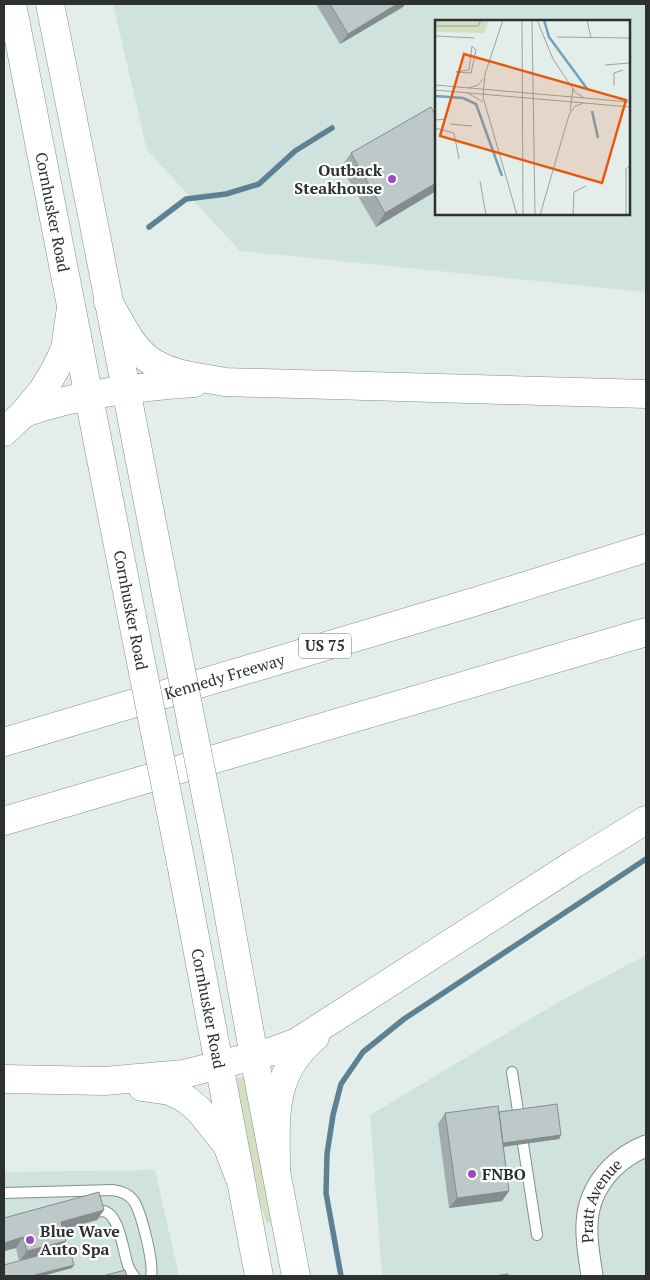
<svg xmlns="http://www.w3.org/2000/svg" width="650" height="1280" font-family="'PT Serif',serif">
	<rect width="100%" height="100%" fill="#e3eeeb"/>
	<path fill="#cfe2dd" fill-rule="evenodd" d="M113,4H646V292L240,251L147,150ZM436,21H629V214H436Z
		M646,955V1276H382L370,1115L562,1000Z
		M155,1170L179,1276H4V1172Z"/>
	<path fill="#d4dec1" d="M249,1077L276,1220L267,1223L254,1188L239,1107L237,1078Z"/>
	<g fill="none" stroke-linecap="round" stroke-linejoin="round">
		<path stroke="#5d8093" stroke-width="5.5" d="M149,227L186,199L226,194L259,184L295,151L332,128
			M341,1276L326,1193L327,1154L333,1115L341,1084L363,1052L404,1019L646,859"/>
		<g stroke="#848e8b" stroke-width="12">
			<path id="lane" d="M512,1072L537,1235
				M4,1193L112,1190C122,1191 130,1194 135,1203C142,1216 154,1263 151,1276
				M91,1213C95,1212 100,1211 103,1211C119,1213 123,1250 127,1262C128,1267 131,1272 134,1276"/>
		</g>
		<g stroke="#848e8b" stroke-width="23">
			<g id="street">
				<path id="s1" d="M592,1276C586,1235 579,1203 611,1169C621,1159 633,1151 646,1146"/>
			</g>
		</g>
		<g stroke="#848e8b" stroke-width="29">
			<g id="primary">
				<path id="s2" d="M12,4L132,617"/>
				<path d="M50,4C90,206 131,407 169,610"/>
				<path d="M218,856L254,1056L296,1276"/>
				<path id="s3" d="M181,863L259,1276"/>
			</g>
		</g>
		<g stroke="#848e8b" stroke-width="29">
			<g id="highway">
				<path d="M108,302C120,321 130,345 148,359C169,375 199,377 225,382L646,394"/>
				<path d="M24,413C78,394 137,387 194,383"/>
				<path d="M4,432L24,413L43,390L55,370L65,349L71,308"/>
				<path id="s4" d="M4,742L474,602L646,548"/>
				<path d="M4,821L646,632"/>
				<path d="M4,1079L104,1081L184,1074L273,1051L297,1042L574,864L646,820"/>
				<path d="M142,1087L170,1091L186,1099L199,1110L227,1145L240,1179"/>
				<path d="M276,1171C276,1117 270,1075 315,1037"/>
			</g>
		</g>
		<use href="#lane" stroke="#fff" stroke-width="10"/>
		<use href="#street" stroke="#fff" stroke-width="21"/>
		<use href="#primary" stroke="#fff" stroke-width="28"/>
		<use href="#highway" stroke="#fff" stroke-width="28"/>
		<g stroke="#848e8b" stroke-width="29" stroke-linecap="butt">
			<path id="primary-bridge" d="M169,610L218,856
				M132,617L181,863"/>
		</g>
		<use href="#primary-bridge" stroke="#fff" stroke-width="28"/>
	</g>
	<path fill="#a3acad" d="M316,4H405L403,7L340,44Z
		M351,153L436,191L376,227L341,167Z
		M499,1112L561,1135L559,1139L503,1146L509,1191L502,1201L449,1208L438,1124L445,1113Z
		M4,1218L97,1220L63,1230L66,1241L59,1250L72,1268L42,1276H4L19,1261L16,1248L4,1251Z"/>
	<path fill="#848c8d" d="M397,4H405L403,7L340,44L348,34Z
		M436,183V191L376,227L385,213Z
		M561,1135L559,1139L495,1148L497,1144Z
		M509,1191L502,1201L449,1208L457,1198Z
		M104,1210L97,1220L53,1232L61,1222Z
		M23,1237L16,1248L4,1251V1243Z
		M66,1241L58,1251L19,1262L27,1251Z
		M74,1265L72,1268L42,1276H31Z"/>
	<path fill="#bdc8c9" stroke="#848c8d" d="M330,4H397L348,34Z
		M431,107L436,116V183L385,213L351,153Z
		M557,1104L561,1135L503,1143L499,1112Z
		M498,1106L509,1191L457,1198L445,1113Z
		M99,1192L104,1210L61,1222L66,1241L27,1251L23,1237L4,1243V1218Z
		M69,1247L74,1265L31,1276H4V1265Z
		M125,1270L127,1276H103Z
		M508,1274V1276H494Z"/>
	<g fill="#9c4cbd" stroke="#fff" stroke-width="2">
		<circle cx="392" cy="179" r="5"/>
		<circle cx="472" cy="1174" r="5"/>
		<circle cx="30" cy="1240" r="5"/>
	</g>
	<g text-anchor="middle" stroke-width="4.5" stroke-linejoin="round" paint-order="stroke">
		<rect fill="#fff" stroke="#6b6e6d" stroke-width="1" x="299" y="633.5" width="52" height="25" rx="4"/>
		<g font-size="15" font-weight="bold" fill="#2c302f">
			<text x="325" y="651">US 75</text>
		</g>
		<g font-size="16" font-weight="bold" fill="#2c302f" stroke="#fff" text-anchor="start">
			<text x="382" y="176" text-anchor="end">Outback<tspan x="382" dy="18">Steakhouse</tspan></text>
			<text x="482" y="1180">FNBO</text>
			<text x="40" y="1237">Blue Wave<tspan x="40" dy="18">Auto Spa</tspan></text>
		</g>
		<g font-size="16" fill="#2c302f" stroke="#fff">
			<text dy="6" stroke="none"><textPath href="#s2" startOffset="212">Cornhusker Road</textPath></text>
			<text transform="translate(131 610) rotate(79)" y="6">Cornhusker Road</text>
			<text dy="6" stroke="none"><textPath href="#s4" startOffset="230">Kennedy Freeway</textPath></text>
			<text dy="6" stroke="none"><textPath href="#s3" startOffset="148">Cornhusker Road</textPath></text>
			<text dy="6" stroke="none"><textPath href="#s1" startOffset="79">Pratt Avenue</textPath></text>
		</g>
	</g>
	<g transform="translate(435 20)">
		<rect width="195" height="195" fill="#e3eeeb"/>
		<path d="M0,0H54L49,13L0,12Z" fill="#d4dec1"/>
		<path fill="none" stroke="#72a3be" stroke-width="2.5" d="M109,0L114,17L153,70M0,76L28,78L41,84L67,156M157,91L163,118"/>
		<path fill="none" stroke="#9aa2a0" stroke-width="1" d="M68,0L50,54L48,77L82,195M87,0L88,195M97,0L100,195M102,0L118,39L140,72L149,78M152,0L156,18M0,6H43L46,0M0,16L39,18M122,17L195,18M37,26L41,30L36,53L21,52L34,50ZM170,45L195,43M0,65L195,82M179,66V53L188,50M33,68L43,65L48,59M0,70L195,87M33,73L48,82M135,91L138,68M1,100L10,99L13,90M15,104L37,106M0,108L19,113L24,139M45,161L51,195M105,195L134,95L140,86L149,83M138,195L139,172L151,166M191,195V149L195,145"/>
		<path fill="#e8590c" fill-opacity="0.15" stroke="#e8590c" stroke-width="2.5" d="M29,34L191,80L167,163L5,116Z"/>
		<rect width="195" height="195" fill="none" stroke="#2c302f" stroke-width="2.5"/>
	</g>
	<rect width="650" height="1280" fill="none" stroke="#2c302f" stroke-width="10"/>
</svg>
